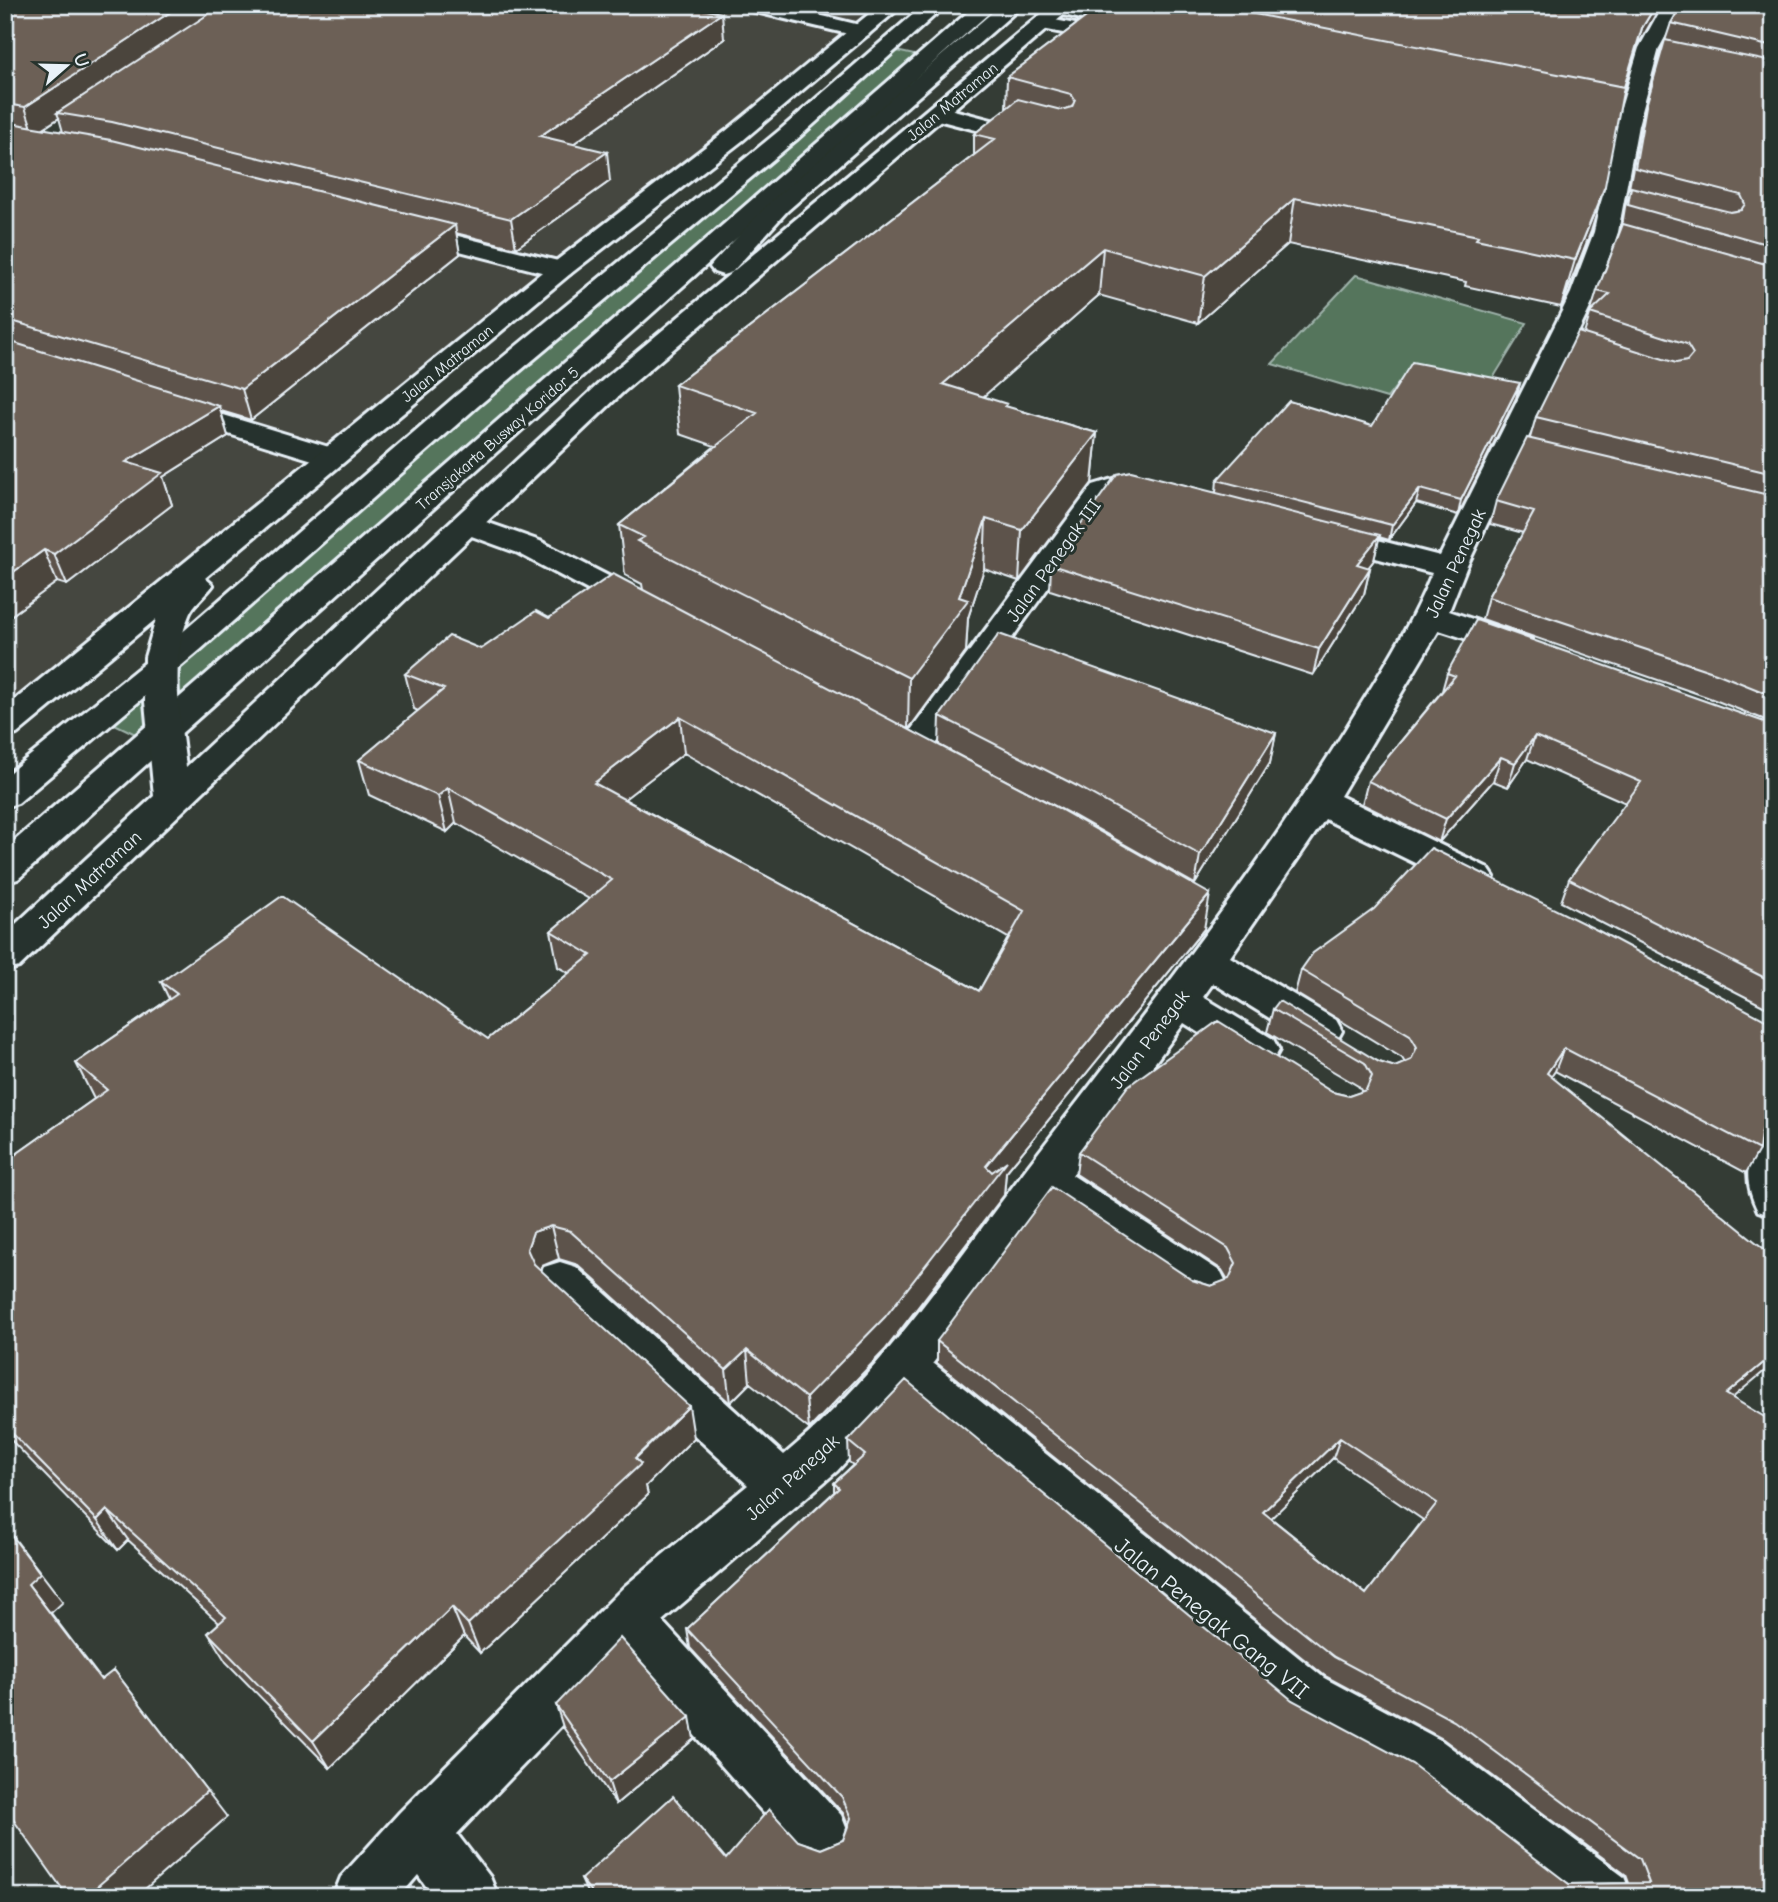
<svg xmlns="http://www.w3.org/2000/svg" width="1778" height="1902" font-family="'Comic Neue',sans-serif">
	<rect width="100%" height="100%" fill="#343c35"/>
	<filter id="ink" filterUnits="userSpaceOnUse"><feTurbulence type="fractalNoise" baseFrequency=".0143" numOctaves="2"/><feDisplacementMap in="SourceGraphic" scale="14" xChannelSelector="R" yChannelSelector="G"/><feConvolveMatrix kernelMatrix="1 2 1 2 8 2 1 2 1" color-interpolation-filters="sRGB"/></filter>
	<g filter="url(#ink)">
		<path fill="#45473f" d="M420,5H888L5,726V314Z"/>
		<path fill="#55745c" stroke="#9eb2aa" stroke-width="2" d="M887,49L928,58L152,742L100,717Z
			M1356,275L1527,323L1487,388L1407,372L1387,398L1272,364Z"/>
		<g fill="none" stroke-linecap="round" stroke-linejoin="round">
			<g stroke="#e8f1f8" stroke-width="6">
				<path id="lane" d="M676,5H711C704,14 683,14 676,5Z
					M740,5H777L868,27L871,31L868,35L861,37L743,9Z
					M924,5H946L796,140L478,406L200,650L18,803L5,807V776L178,636L458,394L780,130Z
					M976,5H998L18,879L5,883V849Z
					M1044,18L1096,28L1099,32L1096,36L1089,38L1037,28L1034,24L1037,20Z
					M938,106L1045,134L1048,139L1045,144L1037,146L930,118L927,113L930,108Z"/>
			</g>
			<g stroke="#e8f1f8" stroke-width="6">
				<path id="street" d="M1054,5H1072L1141,20L1148,22L1151,26L1148,30L1141,32L1054,13L1051,9Z
					M1663,5H1683L1659,48L1638,125L1618,232L1597,293L1466,568L1449,611L1531,639L1535,646L1531,653L1519,656L1439,630L1340,796L1488,868L1494,877L1488,886L1475,890L1462,886L1325,819L1230,957L1336,1020L1342,1031L1336,1042L1322,1046L1308,1042L1213,983L1203,997L1273,1039L1279,1050L1273,1061L1259,1066L1245,1061L1184,1023L1072,1175L1221,1272L1228,1286L1221,1300L1205,1305L1189,1300L1049,1206L933,1363L1324,1678L1442,1741L1624,1877L1632,1897H1557L1404,1779L1286,1716L905,1397L837,1471L662,1621L841,1815L849,1835L841,1855L821,1863L801,1855L626,1658L457,1834L490,1877L498,1897H434L418,1875L399,1897H333L341,1877L400,1812L625,1586L748,1485L544,1295L538,1281L544,1267L560,1262L576,1267L784,1455C880,1376 951,1268 1026,1169C1136,1025 1251,882 1347,727C1378,676 1410,628 1432,573L1316,542L1312,536L1316,530L1327,527L1440,556L1571,293L1594,232L1616,125L1639,48Z
					M406,223L570,264L574,269L570,274L561,277L397,235L394,230L397,225Z
					M174,400L342,451L346,457L342,463L332,466L164,414L160,408L164,402Z
					M1123,476L1167,485L1172,491L1167,497C1149,502 1132,489 1113,497L926,758L914,761L902,758L897,750L902,742L1093,485Z
					M466,515L540,541L655,600L660,607L655,614L644,617L633,614L518,553L455,530L451,524L455,518Z
					M1773,1133V1216L1758,1211C1745,1185 1745,1164 1758,1138Z"/>
			</g>
			<g stroke="#e8f1f8" stroke-width="6">
				<path id="primary" d="M880,5H903L742,141L570,274L205,578L213,585C206,595 193,604 189,615C169,663 180,717 186,767L603,380L1052,5H1075L623,392L19,967L5,971V934L154,796L145,702V657L156,619L17,734L5,737V708L552,264L726,131Z
					M1001,5H1023L787,211L732,272L723,275L714,272L710,267L714,262L771,201Z"/>
			</g>
			<use href="#lane" fill="#26332d" fill-rule="evenodd"/>
			<use href="#street" fill="#26332d" fill-rule="evenodd"/>
			<use href="#primary" fill="#26332d" fill-rule="evenodd"/>
		</g>
		<path fill="#5d534b" stroke="#e8f1f8" stroke-width="2" fill-rule="evenodd" d="M5,5L724,39L573,144L610,181L516,248L456,233L460,254L251,420L221,411L228,436L163,477L172,505L67,585L57,582L5,620ZM59,118L63,132L43,129Z
			M1102,5H1661L1637,47L1624,87L1591,231L1561,307L1465,286L1466,282L1288,244L1198,323L1099,295L983,396L1007,407L1097,433L1092,483L1019,581L984,569L968,618L966,651L909,729L1204,929L1006,1172L1004,1195L885,1350L809,1429L750,1383L730,1403L578,1265L559,1259L542,1266L540,1270L694,1438L646,1486L648,1495L480,1653L464,1636L330,1768L226,1662L208,1633L219,1623L128,1540L118,1550L10,1439L5,1443V1162L94,1099L76,1063L169,999L161,982L488,1039L569,973L558,967L551,931L589,899L456,823L447,832L369,795L359,760L418,711L414,709L405,674L481,649L549,618L643,590L642,584L625,575L619,525L715,446L680,434L675,385L974,155V134L1006,109L1007,77ZM684,753L1008,938L979,991L624,799Z
			M1773,5V723L1707,697L1482,619L1488,597L1523,533L1490,524L1496,501L1530,438L1536,417L1584,334L1597,291L1622,226L1625,207L1631,189L1629,188L1641,126L1659,59L1671,23Z
			M1520,383L1516,398L1458,515L1416,503L1389,540L1379,537L1374,560L1368,568H1370L1364,594L1313,675L1050,590L1051,565L1216,492L1217,480L1372,426Z
			M1447,673L1773,725V1011L1561,902L1569,879L1626,803L1527,759L1508,787L1493,781L1439,842L1362,804L1368,781L1442,691Z
			M940,716L1276,733L1270,763L1195,884L1074,816L939,745Z
			M1301,970L1773,1024V1131L1761,1135L1759,1150L1746,1173L1555,1071L1551,1076L1733,1398L1773,1897H589L581,1879L726,1859L798,1841L821,1849L843,1840L848,1825L843,1813L690,1648L687,1629L834,1492V1483L853,1465L849,1462L848,1441L1292,1700L1569,1884L1629,1883L1626,1875L1443,1739L1325,1676L937,1363V1341L1192,1280L1211,1286L1228,1280L1222,1270L1076,1174L1079,1152L1332,1092L1349,1096L1362,1092L1358,1086L1267,1032L1273,1009L1379,1062L1395,1067L1405,1063L1402,1058L1295,993ZM1333,1458L1423,1520L1366,1594L1271,1518Z
			M556,1705L694,1739L616,1804L563,1727Z"/>
		<path fill="#4c443d" stroke="#e8f1f8" stroke-width="2" d="M181,5H227L57,113L59,118L34,134L25,107Z
			M1656,5H1661L1637,47L1642,28Z
			M722,13L724,39L544,164L540,136Z
			M607,152L610,181L516,248L511,219Z
			M1605,186L1591,231L1561,307L1575,260Z
			M1295,198L1288,244L1198,323L1205,276Z
			M455,225L460,254L251,420L242,389Z
			M1103,248L1099,295L942,433L943,384Z
			M1520,383L1516,398L1458,515L1461,500Z
			M219,406L228,436L163,477L172,505L67,585L54,554L126,462Z
			M1097,433L1092,483L1019,581L1022,530Z
			M1420,489L1416,503L1389,540L1392,525Z
			M986,519L984,569L968,618L966,651L908,730L909,678L959,597Z
			M1380,535L1374,560L1351,590L1357,564Z
			M44,550L57,582L5,620V578Z
			M1370,568L1364,594L1313,675L1319,649Z
			M680,717L684,753L600,818L594,783Z
			M1276,733L1270,763L1195,884L1200,855Z
			M1535,736L1527,759L1508,787L1515,763Z
			M1501,757L1493,781L1439,842L1446,819Z
			M448,788L456,823L447,832L438,796Z
			M1210,894L1204,929L1006,1172L1004,1195L885,1350L809,1429L806,1398L986,1166Z
			M1564,1048L1555,1071L1538,1096L1547,1073Z
			M1773,1113V1131L1756,1137L1768,1114Z
			M551,1226L559,1259L542,1266L536,1282L527,1249L533,1232Z
			M747,1350L750,1383L730,1403L726,1370Z
			M1773,1355V1364L1712,1415L1726,1394Z
			M689,1406L694,1438L646,1486L648,1495L480,1653L468,1624Z
			M5,1433L10,1439L5,1443Z
			M1340,1438L1333,1458L1257,1532L1263,1512Z
			M107,1510L128,1540L118,1550L97,1520Z
			M5,1526L63,1602L51,1613L123,1708L28,1584Z
			M452,1607L464,1636L330,1768L313,1741Z
			M114,1670L227,1817L136,1897H85Z
			M690,1717L694,1739L616,1804L609,1782Z"/>
		<path fill="#6c6157" stroke="#e8f1f8" stroke-width="2" fill-rule="evenodd" d="M5,5H181L25,107L5,104Z
			M219,5H680L722,13L540,136L607,152L511,219L112,122L57,113L204,17Z
			M1102,5H1209L1624,87L1605,186L1575,260L1476,239L1478,236L1295,198L1205,276L1103,248L943,384L1007,404L1005,406L1097,433L1022,530L986,519L959,597L968,600L909,678L637,541L644,537L619,525L757,413L675,385L995,139L974,134L1018,99L1061,110L1072,107L1075,100L1071,94L1007,77Z
			M1209,5H1656L1642,28L1624,87Z
			M1681,5H1773V47L1671,23Z
			M1665,40L1773,62V246L1628,205L1631,187L1730,212L1741,210L1745,204L1741,195L1635,168L1646,106Z
			M5,122L111,140L455,225L242,389L5,319V284L13,279L5,277Z
			M1623,224L1773,266V474L1536,417L1578,332L1676,363L1687,361L1693,354L1687,344L1590,313L1610,294L1597,291Z
			M5,340L219,406L126,462L162,473L54,554L44,550L5,578Z
			M1412,362L1520,383L1461,500L1420,489L1392,525L1217,480L1289,401L1372,426Z
			M1527,438L1773,496V696L1716,673L1488,597L1534,512L1496,501Z
			M1131,471L1380,535L1357,564L1370,568L1319,649L1051,565L1117,474Z
			M613,574L1049,803L1210,894L986,1166L992,1172L1007,1161L885,1317L806,1398L747,1350L726,1370L570,1231L551,1226L533,1232L527,1249L534,1264L689,1406L635,1458L641,1464L468,1624L452,1607L313,1741L208,1633L226,1617L107,1510L97,1520L5,1426V1162L107,1090L76,1063L177,994L161,982L282,896L488,1039L591,955L551,931L612,880L448,788L438,796L359,760L444,689L405,674L449,636L481,649L536,611L549,618ZM680,717L1024,911L979,991L594,783Z
			M1476,620L1773,725V982L1569,879L1641,782L1535,736L1515,763L1501,757L1446,819L1368,781L1455,676L1447,673Z
			M999,634L1276,733L1200,855L1077,786L940,716Z
			M1431,848L1599,931L1773,1024V1113L1768,1114L1761,1134L1759,1150L1564,1048L1547,1073L1773,1256V1355L1726,1394L1773,1422V1897H595L581,1879L673,1796L726,1859L769,1809L798,1841L821,1849L843,1840L851,1818L842,1797L687,1629L839,1488L834,1483L865,1455L848,1441L906,1380L1292,1700L1412,1764L1569,1884L1649,1883L1640,1859L1454,1721L1334,1657L937,1341L1052,1187L1192,1280L1211,1286L1229,1279L1236,1263L1228,1248L1079,1152L1128,1086L1218,1021L1332,1092L1349,1096L1366,1090L1372,1076L1365,1063L1273,1009L1279,1001L1379,1062L1395,1067L1411,1060L1417,1047L1410,1035L1301,970L1313,953L1374,909ZM1340,1438L1437,1503L1366,1594L1263,1512Z
			M5,1527L40,1573L28,1584L101,1680L114,1670L207,1791L85,1897H68L5,1808Z
			M620,1638L690,1717L609,1782L556,1705Z"/>
	</g>
	<g text-anchor="middle" stroke-width="6" stroke-linejoin="round" paint-order="stroke">
		<g font-size="16" fill="#e8f1f8" stroke="#26332d">
			<text transform="translate(952 101) rotate(-40)" y="6">Jalan Matraman</text>
			<text transform="translate(447 363) rotate(-39)" y="6">Jalan Matraman</text>
			<text transform="translate(497 438) rotate(-41)" y="6">Transjakarta Busway Koridor 5</text>
		</g>
		<g font-size="19" fill="#e8f1f8" stroke="#26332d">
			<text transform="translate(1053 560) rotate(-54)" y="7">Jalan Penegak III</text>
			<text transform="translate(1455 563) rotate(-65)" y="7">Jalan Penegak</text>
			<text transform="translate(89 879) rotate(-43)" y="7">Jalan Matraman</text>
			<text transform="translate(1149 1039) rotate(-53)" y="7">Jalan Penegak</text>
			<text transform="translate(792 1477) rotate(-42)" y="7">Jalan Penegak</text>
		</g>
		<g font-size="23" fill="#e8f1f8" stroke="#26332d">
			<text transform="translate(1212 1618) rotate(39)" y="8">Jalan Penegak Gang VII</text>
		</g>
	</g>
	<rect width="1778" height="1902" fill="none" stroke="#26332d" stroke-width="28"/>
	<rect x="14" y="14" width="1750" height="1874" fill="none" stroke="#e8f1f8" stroke-width="2.5" filter="url(#ink)"/>
	<g transform="translate(66 66) rotate(70)" stroke="#26332d" stroke-width="5" paint-order="stroke">
	<path d="M0-5L12 26L0 18L-12 26Z" fill="#e8f1f8"/>
	<text y="-10" font-size="19" font-weight="bold" text-anchor="middle" fill="#e8f1f8">U</text>
	</g>
</svg>
